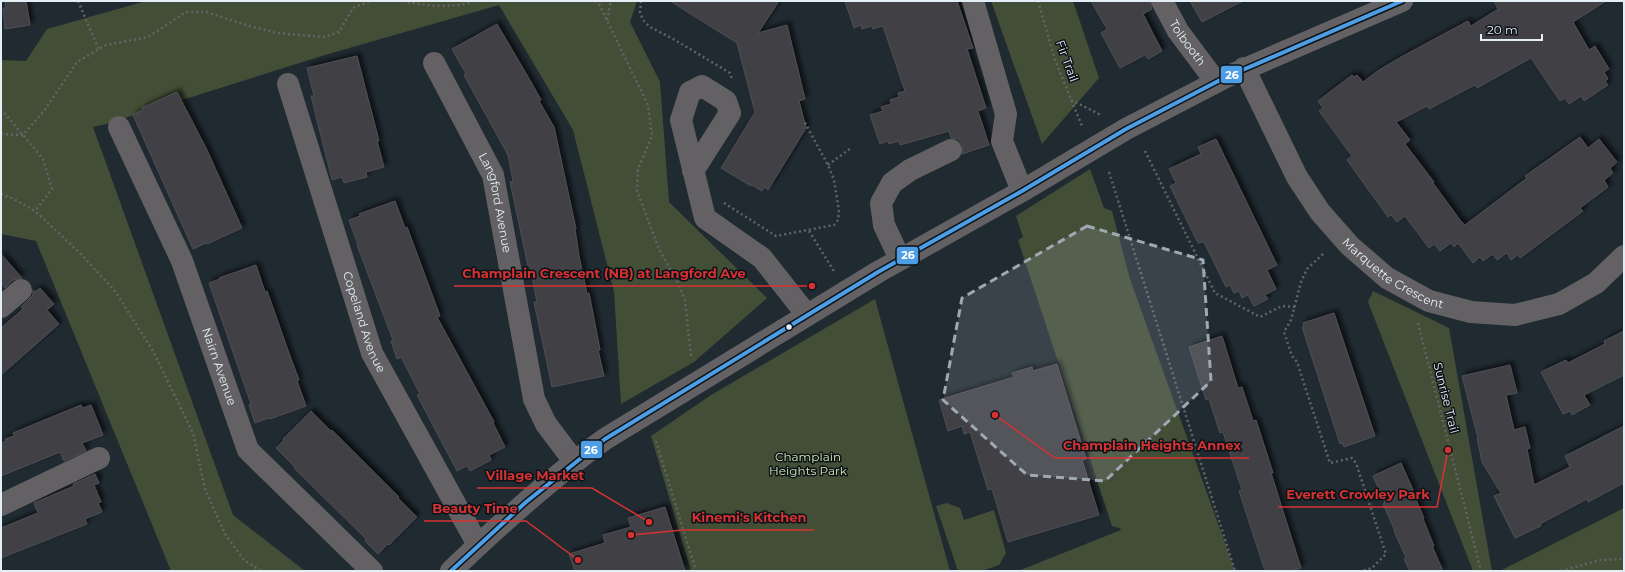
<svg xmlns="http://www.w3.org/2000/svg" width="1625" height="572" font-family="Montserrat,sans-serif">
	<defs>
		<filter id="shadow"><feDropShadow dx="3.5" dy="-3.5" stdDeviation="2" flood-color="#0009"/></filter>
	</defs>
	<rect width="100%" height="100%" fill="#202a31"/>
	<path fill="#434e36" d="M146,1H637L630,22L660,82L669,202L767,298L694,362L621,404L614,292L573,130L499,5L325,55L106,124L93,127L233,515L305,571H171L36,241L1,234V60L26,61L47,29Z
		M991,1H1073L1099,78L1042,144Z
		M1090,169L1104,208L1112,211L1130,279L1235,571H1018L1121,530L1120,528L1112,526L1018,240L1023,237L1016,216Z
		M1373,291L1449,328L1492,571H1473L1368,302Z
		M875,299L950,571H691L651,436L711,395Z
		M947,503L960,508L964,520L994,510L1006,553L999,565L982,571H958L936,506Z
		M1624,508V571H1500Z"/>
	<path fill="#404045" stroke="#4e4f55" filter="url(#shadow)" d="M5,1H26L30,25L5,29L3,8H6Z
		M670,1H779L758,33L787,25L805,99L799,101L806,128L768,190L764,187L762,191L752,185L751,186L721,168L755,112L737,43Z
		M845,1H957L973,48L967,49L986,108L978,111L989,145L962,154L963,150L962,144L958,139L951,138L949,131L900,145L899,141L889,144L888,141L880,144L870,115L883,111L881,107L891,104L890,100L899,97L898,93L905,91L884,29L882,26L873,29L872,26L862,29L861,25L854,28Z
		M1091,1H1150L1152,9L1143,14L1162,51L1148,59L1145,55L1120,68L1101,33L1107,29Z
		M1190,1H1243L1202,22Z
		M1494,1H1606L1573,22L1589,50L1595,46L1609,69L1604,72L1608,79L1605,81L1608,85L1584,101L1581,96L1569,104L1565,98L1560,101L1531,58L1477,88L1475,85L1429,109L1427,106L1396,122L1410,140L1405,144L1434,182L1433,183L1460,220L1465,225L1527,178L1525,176L1580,137L1588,148L1599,139L1617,162L1610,168L1613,173L1604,180L1608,187L1580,208L1583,211L1520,258L1518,255L1511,260L1507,253L1497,260L1493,254L1483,261L1480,257L1473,263L1458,243L1454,247L1451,243L1440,251L1434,244L1429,248L1405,216L1397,222L1391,215L1388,217L1347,160L1352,156L1319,111L1323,108L1318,101L1352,75L1354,77L1357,75L1363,82L1379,70L1401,57L1468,21L1471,26L1498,9Z
		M497,24L531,82L541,100L539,101L554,127L576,229H575L579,256L587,294L589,293L600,350H598L604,376L552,387L534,302H537L530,266H528L510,182L513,181L508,155L464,75L466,74L452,49Z
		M357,56L379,141H377L384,167L366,172L367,177L344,183L342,177L332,180L311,96H314L307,68Z
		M177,92L207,150L242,228L207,244L206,243L193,249L133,115L143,110L142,108Z
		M1216,139L1277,265L1267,270L1276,289L1265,295L1268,299L1254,306L1248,295L1242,298L1239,291L1234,293L1230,285L1226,287L1204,242L1198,243L1170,186L1176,183L1169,169L1201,154L1198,147Z
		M395,201L405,228L407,227L440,316L437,317L494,422L493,423L505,447L489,455L491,460L470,471L467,466L457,471L417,395L420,394L401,357L397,359L391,341L393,340L357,245H358L349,220L360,216L359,214Z
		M1,254L22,278L13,280L5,288L1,283Z
		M256,265L265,292L267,291L290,356L299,380L297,381L306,406L270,419L269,418L255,423L249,405L251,404L209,283L220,279L219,278Z
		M40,288L54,304L47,310L59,324L1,375V328L23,309L21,307L33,295V290L35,292Z
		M1334,313L1375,436L1344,447L1342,443L1340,444L1302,327H1304L1303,323Z
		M1624,331V375L1584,395L1590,405L1572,415L1570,411L1563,414L1541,372L1566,360L1568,363L1605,344L1604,341Z
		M1222,336L1238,388L1242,387L1253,421L1256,420L1273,473H1271L1301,568L1290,571H1265L1239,491L1242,490L1223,432L1220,433L1209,399L1206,400L1189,347Z
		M1057,364L1086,459L1082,460L1099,515L1008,542L992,489L988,490L970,432L964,434L962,426L948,431L939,400L1014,377L1012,373L1032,367L1033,371Z
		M1510,365L1517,393L1506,395L1514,430L1525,427L1530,448L1527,449L1534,485L1570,467L1565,456L1624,426V483L1588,502L1587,499L1540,524L1541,526L1515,538L1494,496L1501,493L1482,462L1477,438H1478L1462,376Z
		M81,405L83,408L91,405L103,435L82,443L86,451L64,461L60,452L1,476V443L6,441L5,439L14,436L13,433Z
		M311,411L331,431L332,430L399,497L398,498L417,517L389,545L388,544L378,554L365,541L366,539L294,468L295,467L276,448L284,440L283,439Z
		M1401,463L1413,490L1412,491L1424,518L1423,519L1434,546H1432L1443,571H1410L1404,559L1406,558L1394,531H1395L1383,504L1385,503L1373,476Z
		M95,474L99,483L94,485L101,502L98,503L102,512L85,519L87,524L1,558V528L38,513L34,503L74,486L73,484Z
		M665,507L685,571H575L569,554L605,543L603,535L631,527L628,518Z"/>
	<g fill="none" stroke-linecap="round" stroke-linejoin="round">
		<path stroke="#626567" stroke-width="2.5" stroke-dasharray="2 3" stroke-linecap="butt" d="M78,1L99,50
			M403,1C423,6 454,9 474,1
			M595,1L599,4L648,105L652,136L638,169L637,191L659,249L679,285L685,300L691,356
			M641,1L640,12L643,20L650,27L675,40L730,73L732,80
			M1038,1L1055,60L1082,126
			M607,20L611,1
			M1071,100L1101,115
			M1,109L43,159L52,189L35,211
			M1,134L23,135L44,111L77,62L106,45L148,37L186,12H206L246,25L277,33L323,37L339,32L353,8L370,1
			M1145,151L1215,293L1260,317L1282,306L1295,307
			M828,165L851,148
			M1109,172L1235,571
			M1,194L14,199L35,211L79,252L115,291L153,351L193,433L205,489L225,534L244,560L261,571
			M724,203L776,236L834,225L838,220L839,211L834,180L828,165L804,121
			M809,231L835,273
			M1323,254L1307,269L1301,282L1291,320L1284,332L1292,356L1297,362L1330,463L1352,458L1356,463L1386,554L1372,568L1362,571
			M1418,323L1481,571
			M656,441L696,571
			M1561,571L1600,560L1624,559"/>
		<g stroke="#636163" stroke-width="22">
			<path d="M973,1L1006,114L1002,141L1022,191"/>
			<path id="s1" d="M1162,1L1178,31L1216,82"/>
			<path id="s2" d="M434,63L493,175L534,399L546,424L574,461"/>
			<path id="s3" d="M1244,68L1297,177L1320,212L1350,246L1387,278L1429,301L1471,312L1515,315L1559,304L1596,283L1624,256"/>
			<path id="s4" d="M288,84L372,353L478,545"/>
			<path id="s5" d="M119,127L182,261L248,450L372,571"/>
			<path d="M693,171L730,113L726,101L702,86L690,92L681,120L705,218L762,258L807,315"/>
			<path d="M900,259L884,225L881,203L892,183L910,170L951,150"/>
			<path d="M1,307L21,290"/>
			<path d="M1,505L99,458"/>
			<path d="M451,571C500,524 551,478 605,439L878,272L1022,191L1126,129L1224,78L1402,1"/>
		</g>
		<g stroke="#0b1218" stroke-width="7">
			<path id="bus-1" d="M451,571L526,502L605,439L878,272L1022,191L1126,129L1224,78L1402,1"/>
		</g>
		<use href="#bus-1" stroke="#4d9ee5" stroke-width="4"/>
	</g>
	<path fill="#9fa9b2" fill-opacity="0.2" stroke="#9fa9b2" stroke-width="3" stroke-dasharray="8 5" stroke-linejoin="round" d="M1087,226L1203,260L1211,381L1105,481L1027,475L943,400L962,298Z"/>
	<circle fill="#e3eef7" stroke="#0b1218" stroke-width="1.5" cx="789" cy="327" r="3.5"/>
	<g text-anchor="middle" stroke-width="3" stroke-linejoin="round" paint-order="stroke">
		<g font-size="12" fill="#e3eef7" stroke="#0b1218">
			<text dy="4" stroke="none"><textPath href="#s1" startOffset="49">Tolbooth</textPath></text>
			<text transform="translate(1067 61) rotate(70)" y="4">Fir Trail</text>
			<text dy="4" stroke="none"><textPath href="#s2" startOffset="154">Langford Avenue</textPath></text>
			<text dy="4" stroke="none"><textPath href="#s3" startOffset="260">Marquette Crescent</textPath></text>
			<text dy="4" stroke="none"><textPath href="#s4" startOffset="250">Copeland Avenue</textPath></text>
			<text dy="4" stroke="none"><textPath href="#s5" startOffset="260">Nairn Avenue</textPath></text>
			<text transform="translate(1446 398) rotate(76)" y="4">Sunrise Trail</text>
		</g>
		<g font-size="12" fill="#d3eab2" stroke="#0b1218">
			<text x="808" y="461">Champlain<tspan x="808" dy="14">Heights Park</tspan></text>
		</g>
	</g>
	<path fill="none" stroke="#d73232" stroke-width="1.5" d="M812 286L754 286H454M995 415L1055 458H1249M649 522L592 488H477M1448 450L1437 507H1278M578 560L526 521H424M631 535L683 530H814"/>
	<g fill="#d73232" stroke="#0b1218" stroke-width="1.5">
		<circle cx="812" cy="286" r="4"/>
		<circle cx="995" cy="415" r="4"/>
		<circle cx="649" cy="522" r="4"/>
		<circle cx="1448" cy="450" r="4"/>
		<circle cx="578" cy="560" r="4"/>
		<circle cx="631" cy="535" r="4"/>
	</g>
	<g font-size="13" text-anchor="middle" font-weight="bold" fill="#d73232" stroke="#0b1218" stroke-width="3" stroke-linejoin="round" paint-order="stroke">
		<text x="604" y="278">Champlain Crescent (NB) at Langford Ave</text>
		<text x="1152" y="450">Champlain Heights Annex</text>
		<text x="535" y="480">Village Market</text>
		<text x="1358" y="499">Everett Crowley Park</text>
		<text x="475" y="513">Beauty Time</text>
		<text x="749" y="522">Kinemi's Kitchen</text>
	</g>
	<g stroke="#0b1218" stroke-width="1.5">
		<rect x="1220" y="65" width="23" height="19" rx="4" fill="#4d9ee5"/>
		<rect x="896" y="246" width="23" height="19" rx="4" fill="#4d9ee5"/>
		<rect x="580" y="440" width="23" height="19" rx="4" fill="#4d9ee5"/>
	</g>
	<g font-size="11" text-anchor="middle" font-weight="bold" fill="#fff">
		<text x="1232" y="79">26</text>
		<text x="908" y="259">26</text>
		<text x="591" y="454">26</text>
	</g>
	<rect width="1625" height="572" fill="none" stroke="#e3eef7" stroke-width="4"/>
	<path d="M1481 34v6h61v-6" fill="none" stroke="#e3eef7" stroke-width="2"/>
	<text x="1487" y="34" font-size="12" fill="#e3eef7" stroke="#0b1218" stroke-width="3" paint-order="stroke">20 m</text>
</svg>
